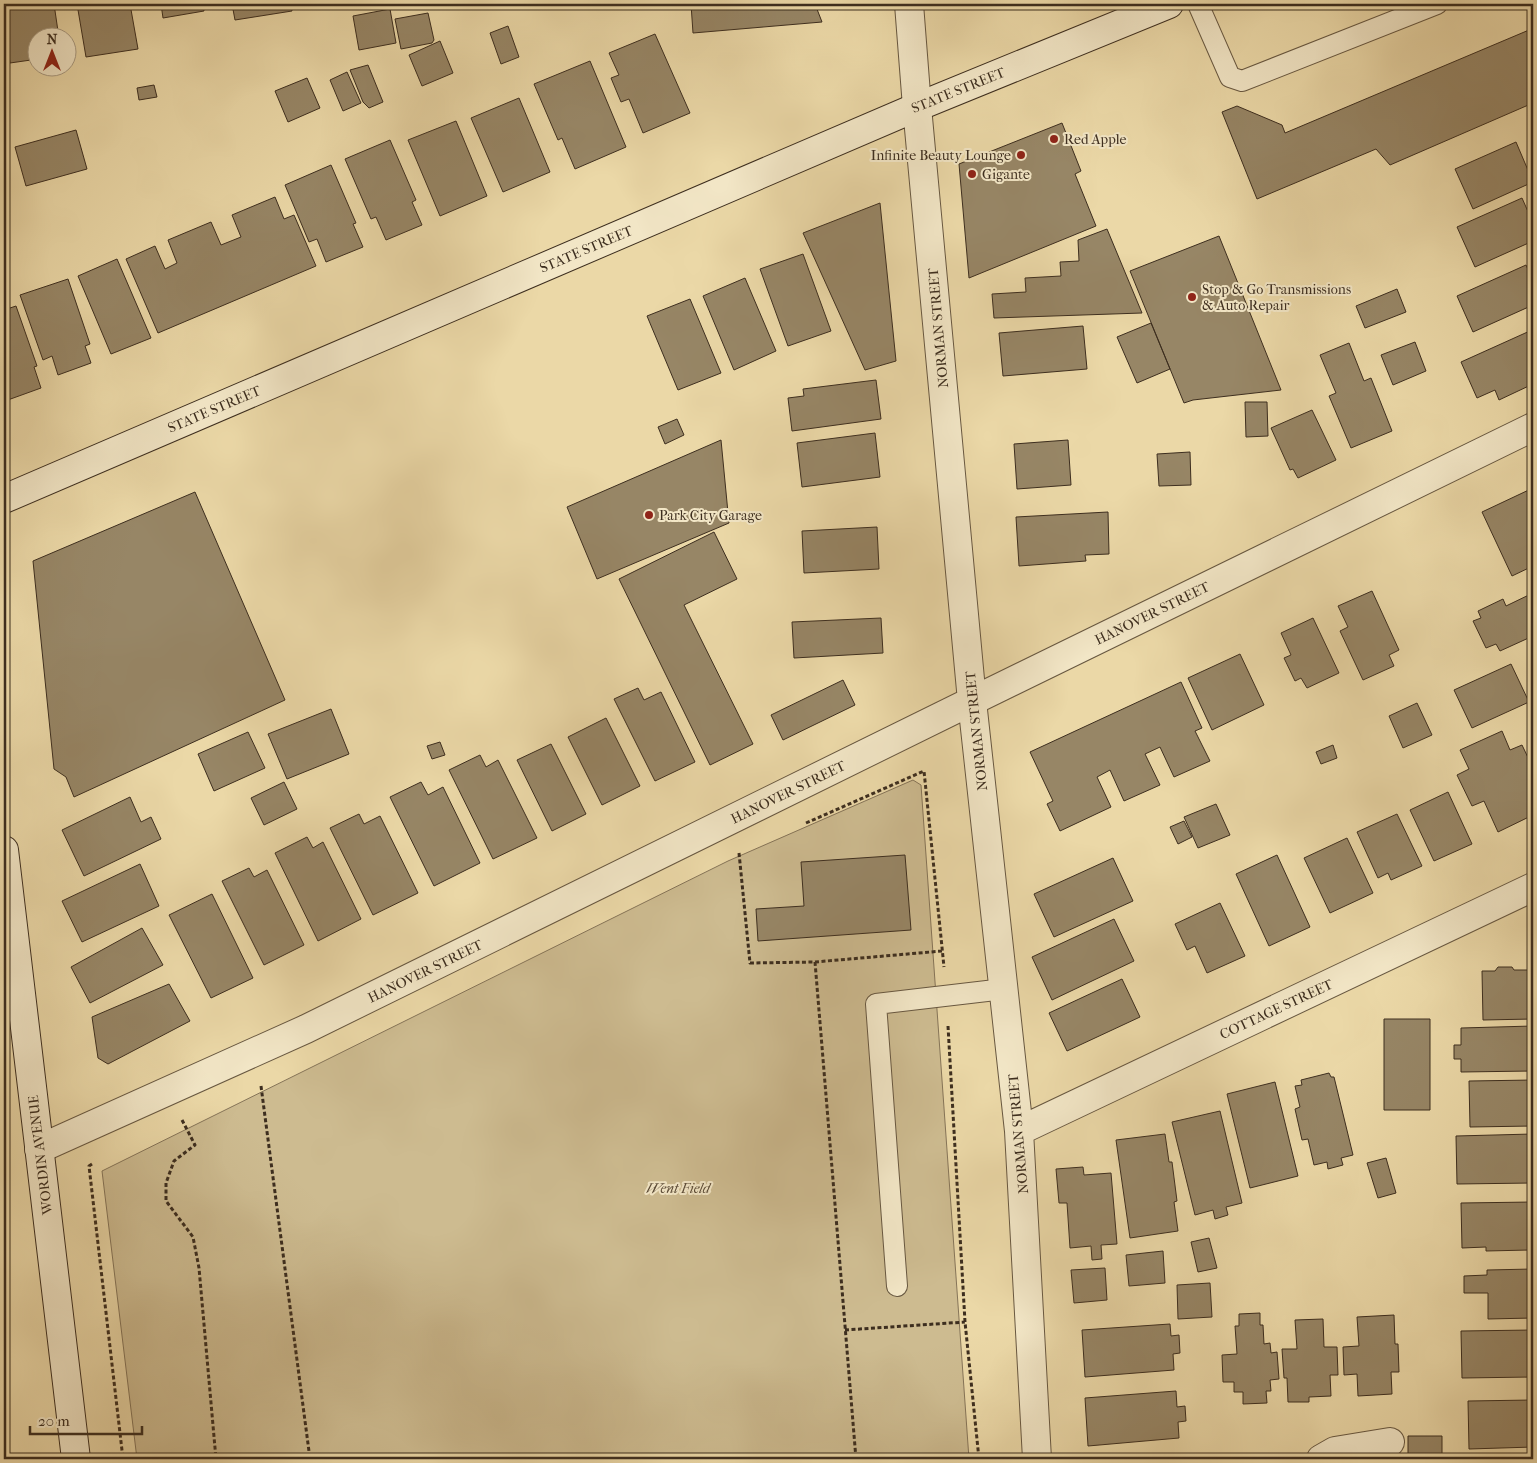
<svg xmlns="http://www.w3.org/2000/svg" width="1537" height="1463" font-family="'IM FELL French Canon',serif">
	<rect width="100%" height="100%" fill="#ebd8a7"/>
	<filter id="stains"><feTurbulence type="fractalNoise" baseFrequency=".004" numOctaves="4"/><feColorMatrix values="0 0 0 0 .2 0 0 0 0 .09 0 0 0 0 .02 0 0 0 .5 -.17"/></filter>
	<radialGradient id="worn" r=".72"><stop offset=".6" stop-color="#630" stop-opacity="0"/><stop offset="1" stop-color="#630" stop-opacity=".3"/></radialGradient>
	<path fill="#cdbb90" stroke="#857458" d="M913,780L921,785L969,1459H137L102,1171L728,861Z"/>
	<path fill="#978666" stroke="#3d2e1f" d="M4,4H54L59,38H38V59L10,63L4,23Z
		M77,4H130L138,49L86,57Z
		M161,4H203L204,11L163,18Z
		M232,4H291L292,11L235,20Z
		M691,4H815L822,22L693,33Z
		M390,9L396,43L359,50L353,16Z
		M428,13L434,40L432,43L401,49L395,19Z
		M508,26L519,57L501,64L490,33Z
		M1529,30L1533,41V103L1390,165L1376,149L1257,199L1222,112L1237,106L1282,125L1285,133Z
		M655,34L690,113L643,133L629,99L621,102L611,78L619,75L609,53Z
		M440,41L453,73L422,86L409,55Z
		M590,61L626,147L575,169L562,138L558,140L534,84Z
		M368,65L383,102L369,108L363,102L350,70Z
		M347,72L361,103L343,111L330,80Z
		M307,78L320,108L288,122L275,91Z
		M154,85L157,97L139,100L137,88Z
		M519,98L550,172L503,192L471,118Z
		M456,121L487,196L440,216L408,140Z
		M1062,123L1081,171L1075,174L1096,226L969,278L959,164Z
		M76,130L87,169L26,186L15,147Z
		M390,140L416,200L412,202L422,225L386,240L376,217L371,219L345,159Z
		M1516,142L1533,182L1473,209L1455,169Z
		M331,165L356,223L353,224L363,247L326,262L317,239L309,242L285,185Z
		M275,197L284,219L294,215L316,266L158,333L126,259L155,246L165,269L177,263L168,240L211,222L221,245L241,237L232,215Z
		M1522,198L1533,223V241L1475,267L1457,227Z
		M880,203L896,361L865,370L803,233Z
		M1107,229L1142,313L994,318L992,294L1026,292L1025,278L1061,276L1060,262L1079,261L1078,240Z
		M1219,236L1281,390L1193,400L1184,403L1130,271Z
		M803,254L831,331L788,346L760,269Z
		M117,259L151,338L111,354L78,276Z
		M1526,265L1533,281V305L1473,332L1457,296Z
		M745,278L776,351L734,370L703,296Z
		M68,279L90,344L85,346L91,363L58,375L52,356L43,360L20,295Z
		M1397,289L1406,312L1365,328L1356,306Z
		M690,299L721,373L678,390L647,316Z
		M16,306L37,366L34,367L41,388L5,401L4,310Z
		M1151,323L1170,369L1137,383L1117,337Z
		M1083,326L1087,369L1003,376L999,333Z
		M1532,330L1533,384L1499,400L1495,390L1477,398L1461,362Z
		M1415,342L1426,371L1393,385L1381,355Z
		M1349,343L1364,381L1371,378L1392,431L1351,448L1329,396L1336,393L1320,355Z
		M876,380L881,419L792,431L788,398L804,396L803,389Z
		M1245,402H1267L1268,436L1246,437Z
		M1312,410L1336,460L1298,478L1293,469L1290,470L1271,428Z
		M677,419L684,435L665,444L658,427Z
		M875,433L880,477L802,487L797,443Z
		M721,440L729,523L597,579L567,507Z
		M1068,440L1071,485L1017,489L1014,444Z
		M1190,452L1191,485L1159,486L1157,454Z
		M1533,488V566L1512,576L1482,512Z
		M195,492L285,700L74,797L66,777L54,769L33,561Z
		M1108,512L1109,554L1085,555L1086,561L1019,566L1016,517Z
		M877,527L879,569L804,573L802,531Z
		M714,532L737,579L684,605L753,744L710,765L619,579Z
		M1372,591L1399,650L1389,655L1394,666L1363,680L1340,631L1348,627L1338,606Z
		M1533,593V636L1500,651L1496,644L1486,648L1473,621L1481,618L1478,611L1503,599L1506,606Z
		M881,618L883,653L794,658L792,622Z
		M1313,618L1339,673L1307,688L1301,678L1295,681L1284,658L1291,655L1281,633Z
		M1240,654L1264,705L1212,730L1188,678Z
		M1511,664L1529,702L1472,728L1454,690Z
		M843,680L855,705L783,740L771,715Z
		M1181,682L1202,728L1195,731L1210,761L1174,777L1160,747L1145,754L1160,785L1124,801L1110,770L1097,777L1111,807L1060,831L1047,804L1053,801L1030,752Z
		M638,688L644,700L661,692L695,762L655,781L614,699Z
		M1417,703L1432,735L1403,748L1389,716Z
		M331,709L349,754L287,779L268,734Z
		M606,718L640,786L602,805L568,737Z
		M1502,731L1510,750L1522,745L1533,768V815L1498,832L1484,801L1472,806L1457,775L1469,769L1460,750Z
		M248,732L265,768L214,791L198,754Z
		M440,742L445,755L432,759L427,746Z
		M551,744L586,814L552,831L517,760Z
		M1333,745L1337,758L1321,764L1316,752Z
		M480,755L486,767L498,760L537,838L493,859L449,770Z
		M284,782L297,809L264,825L251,798Z
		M421,782L428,795L443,787L480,863L434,886L390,797Z
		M1448,792L1472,844L1434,861L1410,810Z
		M130,797L141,822L151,817L161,839L84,876L62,830Z
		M1216,804L1230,835L1198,848L1184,817Z
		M359,814L364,824L380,816L418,893L373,915L330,828Z
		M1397,814L1422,866L1391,880L1388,873L1378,878L1357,832Z
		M1184,821L1192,837L1178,844L1170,827Z
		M307,837L313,848L323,842L361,919L318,941L275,853Z
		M1347,838L1373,893L1330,913L1304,858Z
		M905,855L911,930L758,941L756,909L804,906L801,862Z
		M1277,855L1310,927L1269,946L1236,874Z
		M1113,858L1133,901L1054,937L1034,894Z
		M140,864L159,906L82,942L62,901Z
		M249,868L254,877L267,870L304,945L264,965L222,881Z
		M212,894L253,978L211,998L169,915Z
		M1220,903L1245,956L1207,973L1195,946L1187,950L1175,924Z
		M1114,919L1134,961L1052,1000L1032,957Z
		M142,928L163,965L90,1003L71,967Z
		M1498,967H1512L1514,970H1533V1019L1483,1020L1482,971H1495Z
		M1122,979L1140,1017L1067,1051L1049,1013Z
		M169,984L190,1021L108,1064L98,1058L92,1017Z
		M1384,1019H1430V1110H1384Z
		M1533,1026V1071L1461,1072V1059H1454V1045H1461V1028Z
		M1329,1073L1331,1077H1334L1353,1155L1341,1158L1343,1165L1328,1169L1327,1162L1314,1165L1308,1139L1302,1140L1295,1109L1300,1107L1295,1086L1302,1085L1301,1080Z
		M1533,1080V1126L1470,1127L1469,1081Z
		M1275,1082L1298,1176L1250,1188L1227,1094Z
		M1220,1111L1242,1203L1226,1207L1228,1215L1215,1219L1213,1210L1195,1215L1172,1122Z
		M1165,1134L1169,1162H1172L1177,1201L1174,1202L1178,1231L1130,1238L1116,1140Z
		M1533,1134V1183L1457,1184L1456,1136Z
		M1386,1158L1396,1193L1378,1198L1367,1163Z
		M1083,1167L1084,1175L1111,1173L1117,1244L1101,1245L1102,1259L1092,1260L1091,1246L1070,1248L1067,1203H1059L1056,1169Z
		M1533,1202V1246H1530V1250L1486,1251V1247L1462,1248L1461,1203Z
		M1209,1238L1217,1268L1198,1272L1191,1242Z
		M1163,1251L1165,1283L1129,1286L1126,1255Z
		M1105,1268L1107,1300L1074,1303L1071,1270Z
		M1533,1269V1318L1488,1319V1293H1464V1276L1487,1275V1270Z
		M1210,1283L1212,1317L1178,1319L1177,1285Z
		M1260,1313V1325H1263L1264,1344L1270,1343L1271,1353L1277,1352L1279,1379L1270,1380L1271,1391H1266L1267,1403L1243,1404V1392H1234V1382H1223L1222,1355L1237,1354L1235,1326H1239V1314Z
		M1394,1315L1395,1344H1398L1399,1372H1391L1392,1394L1358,1396L1357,1374L1344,1375L1343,1347L1359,1346L1357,1317Z
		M1323,1319L1324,1347H1337L1338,1375H1330L1331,1396L1309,1397V1402H1288L1287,1378H1284L1282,1349H1297L1295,1320Z
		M1170,1324L1171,1336L1179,1335L1180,1353L1173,1354L1174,1370L1085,1377L1082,1330Z
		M1533,1330V1377L1462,1378L1461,1331Z
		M1176,1391L1177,1407L1185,1406L1186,1421L1178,1422L1179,1438L1088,1446L1085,1398Z
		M1533,1400V1447L1469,1449L1468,1401Z
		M1408,1436H1442V1456L1440,1459H1408Z"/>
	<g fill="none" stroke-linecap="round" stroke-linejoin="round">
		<g stroke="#685841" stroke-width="22">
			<path id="lane" d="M1198,4L1230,77L1242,81L1437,4
				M897,1286L876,1004L1004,989"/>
		</g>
		<g stroke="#685841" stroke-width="30">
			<path id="street" d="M909,4L917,107L972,701L1019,1131L1037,1459
				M1019,1131L1533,887
				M39,1149L306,1029L972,701L1533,427
				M1321,1459L1335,1451L1390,1442"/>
		</g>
		<g stroke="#3d2e1f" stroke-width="30">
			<path id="secondary" d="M4,499L917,107L1169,4
				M4,850L76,1459"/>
		</g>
		<path stroke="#3d2e1f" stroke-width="3" stroke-dasharray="4 2.5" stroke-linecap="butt" d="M806,823L924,771L944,967
			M739,853L750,963L815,962L856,1459
			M815,962L942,951
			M948,1026L965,1322L979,1459
			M261,1086L310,1459
			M182,1120L195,1145L174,1161L166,1183V1201L193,1237L199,1268L216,1459
			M92,1164L89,1166L123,1459
			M845,1330L965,1322"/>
		<use href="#lane" stroke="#f2e6c6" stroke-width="20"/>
		<use href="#street" stroke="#f2e6c6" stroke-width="28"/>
		<use href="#secondary" stroke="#f2e6c6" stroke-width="28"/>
	</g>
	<g fill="#8f2418" stroke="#f2e6c6" stroke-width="2">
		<circle cx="1054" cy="139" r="5"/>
		<circle cx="1021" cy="155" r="5"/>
		<circle cx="972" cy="174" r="5"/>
		<circle cx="1192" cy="297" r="5"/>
		<circle cx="649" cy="515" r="5"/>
	</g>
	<g text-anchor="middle" stroke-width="4" stroke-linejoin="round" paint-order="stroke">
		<g font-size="14" fill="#3d2e1f" stroke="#f2e6c6">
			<text transform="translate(958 90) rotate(-22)" y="5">STATE STREET</text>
			<text transform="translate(586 249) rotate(-23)" y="5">STATE STREET</text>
			<text transform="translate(938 328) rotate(-95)" y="5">NORMAN STREET</text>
			<text transform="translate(214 409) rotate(-23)" y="5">STATE STREET</text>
			<text transform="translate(1152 613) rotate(-26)" y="5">HANOVER STREET</text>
			<text transform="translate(976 731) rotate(-96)" y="5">NORMAN STREET</text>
			<text transform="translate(788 792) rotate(-26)" y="5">HANOVER STREET</text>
			<text transform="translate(425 971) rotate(-26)" y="5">HANOVER STREET</text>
			<text transform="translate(1276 1009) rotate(-25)" y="5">COTTAGE STREET</text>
			<text transform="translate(1018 1134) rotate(-95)" y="5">NORMAN STREET</text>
			<text transform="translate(40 1155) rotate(-97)" y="5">WORDIN AVENUE</text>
		</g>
		<g font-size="14" fill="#3d2e1f" stroke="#f2e6c6" text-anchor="start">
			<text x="1064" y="144">Red Apple</text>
			<text x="1011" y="160" text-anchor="end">Infinite Beauty Lounge</text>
			<text x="982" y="179">Gigante</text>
			<text x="1202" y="294">Stop &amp; Go Transmissions<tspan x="1202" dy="16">&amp; Auto Repair</tspan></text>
			<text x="659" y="520">Park City Garage</text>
		</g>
		<g font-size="14" font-style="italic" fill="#5a4a36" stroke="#f2e6c6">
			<text x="678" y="1193">Went Field</text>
		</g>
	</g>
	<rect width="1537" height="1463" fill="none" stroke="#ebd8a7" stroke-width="20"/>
	<rect x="5" y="5" width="1527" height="1453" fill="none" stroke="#3d2e1f" stroke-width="2.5"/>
	<rect x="10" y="10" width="1517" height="1443" fill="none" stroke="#3d2e1f"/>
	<g transform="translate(52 52)"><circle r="24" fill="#f2e6c6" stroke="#aa9c83"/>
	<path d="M0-4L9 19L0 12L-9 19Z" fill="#8f2418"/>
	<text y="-8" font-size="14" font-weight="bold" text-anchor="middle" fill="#3d2e1f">N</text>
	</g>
	<path d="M30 1426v8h112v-8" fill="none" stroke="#3d2e1f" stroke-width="2.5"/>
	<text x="38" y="1426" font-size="15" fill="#3d2e1f" stroke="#f2e6c6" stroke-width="4" paint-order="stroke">20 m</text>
	<rect width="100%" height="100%" filter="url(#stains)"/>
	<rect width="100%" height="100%" fill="url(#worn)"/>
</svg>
